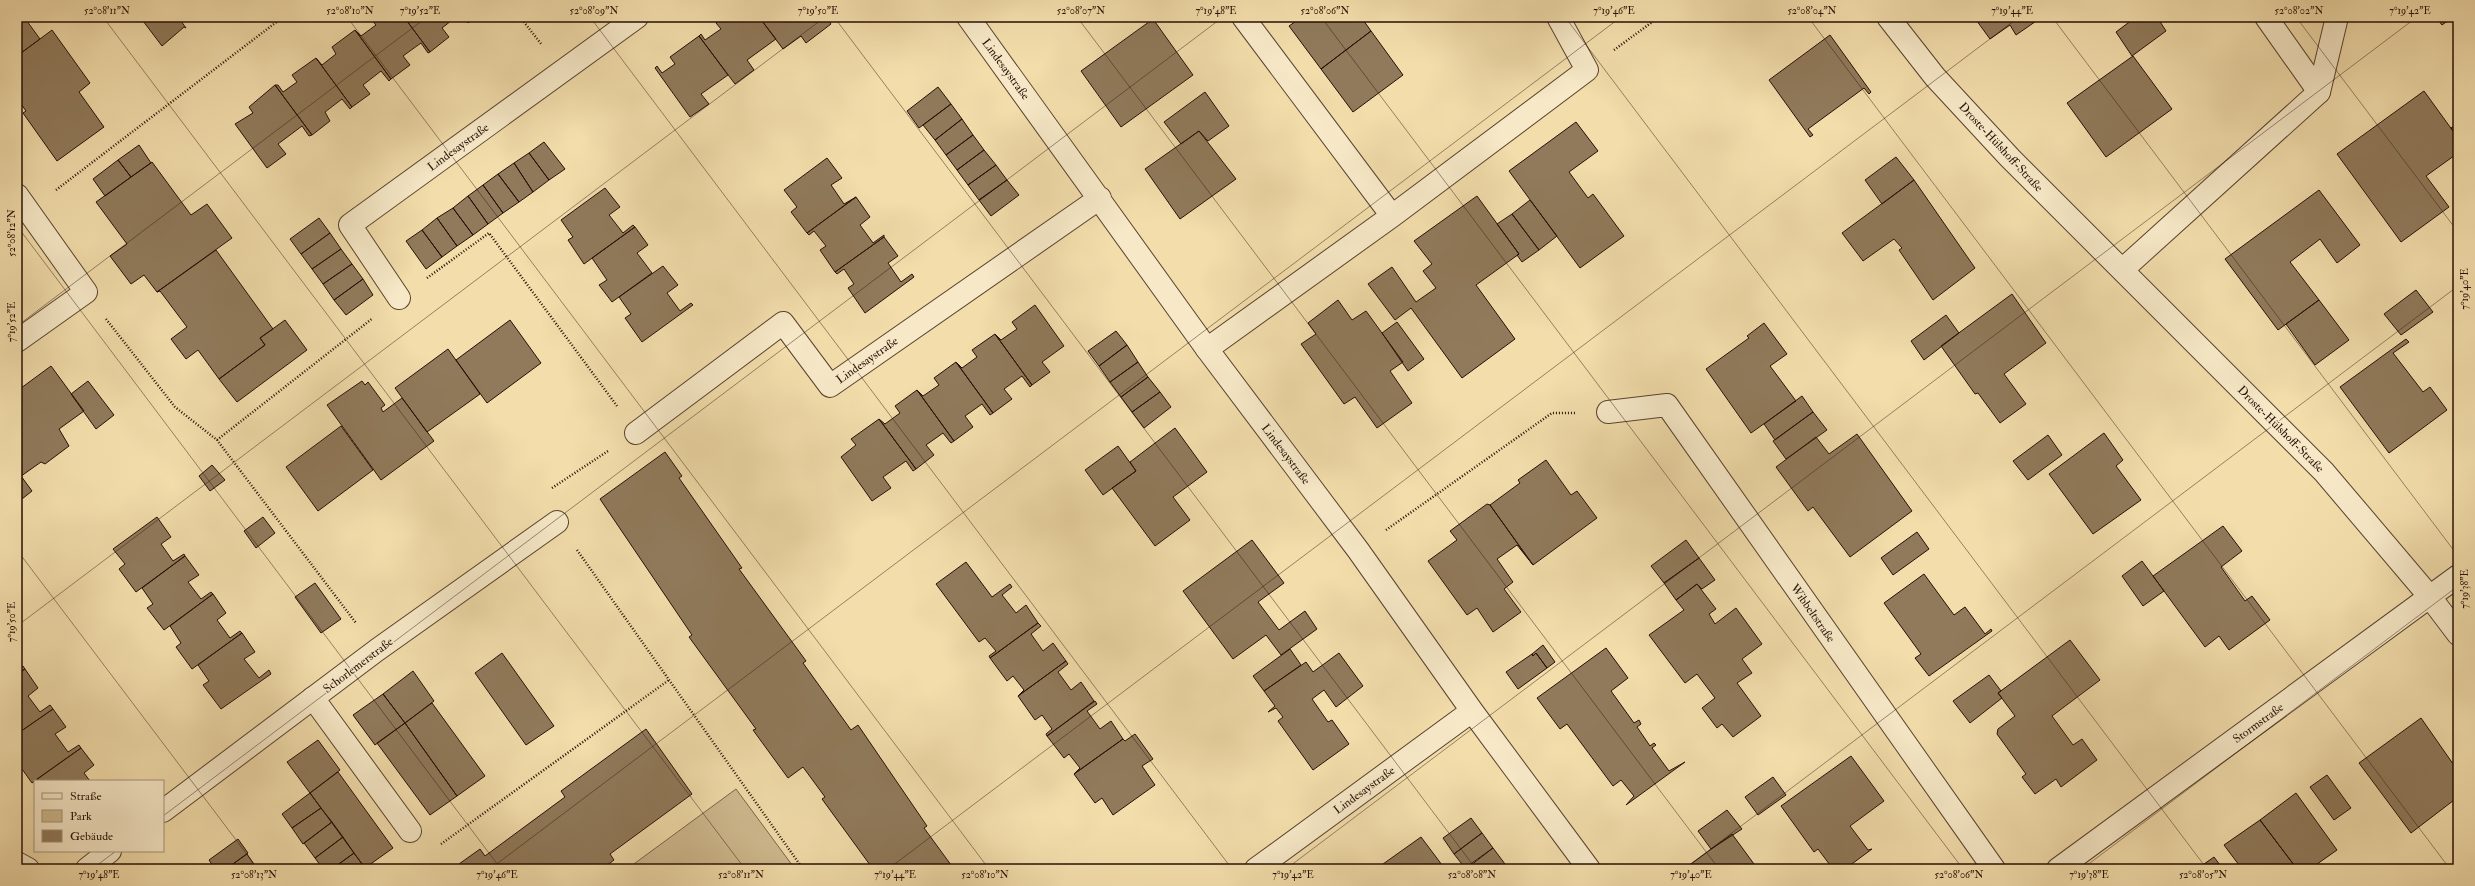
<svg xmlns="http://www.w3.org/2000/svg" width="2475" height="886" font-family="'IM FELL Double Pica',serif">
	<rect width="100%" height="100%" fill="#f2ddab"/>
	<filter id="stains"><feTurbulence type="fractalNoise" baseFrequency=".005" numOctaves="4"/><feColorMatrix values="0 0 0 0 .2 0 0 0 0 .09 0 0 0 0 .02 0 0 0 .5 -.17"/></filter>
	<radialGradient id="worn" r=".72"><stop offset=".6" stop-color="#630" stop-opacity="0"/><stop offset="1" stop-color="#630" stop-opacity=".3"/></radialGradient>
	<path fill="#cfba8f" stroke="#7a644a" d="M736,789L795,869H627Z"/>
	<path fill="#907a5b" stroke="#260f05" d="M17,17H24L40,39L17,56Z
		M140,17H178L186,28L184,27L162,46Z
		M374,17H404L430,52L428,53L421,43L403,56L410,65L391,79L355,30L361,36L376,25L371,19Z
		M404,17H456L442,28L449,37L430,52Z
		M463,17H475L468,23Z
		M723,17H759L776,39L747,60L754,70L735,84L699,36L701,34L705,40L721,29L716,23Z
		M759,17H826L831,24L806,43L801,36L783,49Z
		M1302,17H1361L1371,31L1321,69L1289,26Z
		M1974,17H2042L2016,35L2010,25L1990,39Z
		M2136,17H2157L2166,31L2132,56L2116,32Z
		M2436,17H2453L2442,25Z
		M1153,19L1193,75L1121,127L1081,71Z
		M52,30L90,83L79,92L104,127L57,161L23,113L26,111L17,98V56Z
		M355,30L391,79L389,81L381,71L363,85L370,94L352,107L316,58L322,65L336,54L332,47Z
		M1371,31L1403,75L1353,112L1321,69Z
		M1830,35L1871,92L1869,94L1864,88L1808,129L1813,135L1810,137L1769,80Z
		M699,36L728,75L701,94L709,104L690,117L655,68L657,66L662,73L675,64L670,57Z
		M2133,56L2172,109L2106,157L2067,103Z
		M316,58L352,107L350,109L342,99L325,112L330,121L312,135L275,85H278L283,92L297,82L292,75Z
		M275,85L312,135L309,136L302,126L278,144L286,154L267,168L235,124L253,113L249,107Z
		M938,87L951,104L919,128L907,111Z
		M2424,91L2458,138V153L2426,176L2449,207L2401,242L2337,154Z
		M1205,92L1229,126L1208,141L1199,131L1181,144L1164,122Z
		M951,104L962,119L935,140L923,125Z
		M962,119L973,135L946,155L935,140Z
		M1576,122L1598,151L1569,172L1588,198L1593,194L1624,236L1580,268L1509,171Z
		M2458,123V138L2451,128Z
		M1199,131L1236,179L1180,219L1145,169Z
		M973,135L984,150L957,170L946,155Z
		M544,142L565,169L549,180L529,153Z
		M139,145L151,163L131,177L118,160Z
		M984,150L996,165L968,185L957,170Z
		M529,153L549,180L533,192L514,163Z
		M1896,157L1914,180L1882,204L1865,180Z
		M827,158L842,178L831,185L844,204L856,197L807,233L791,212L797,207L784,190Z
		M118,160L131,177L105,196L93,179Z
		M152,162L191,215L207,204L232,238L157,292L144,275L131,284L110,256L127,244L96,202Z
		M514,163L533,192L519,202L498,174Z
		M996,165L1007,180L979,200L968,185Z
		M498,174L519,202L503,213L483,185Z
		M1007,180L1019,195L991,216L979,200Z
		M1914,180L1975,268L1933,300L1899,250L1902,248L1894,239L1863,261L1842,233Z
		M483,185L503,213L488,224L468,196Z
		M605,188L620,207L609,215L623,233L633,225L635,227L584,264L568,240L573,237L561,220Z
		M2319,190L2360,245L2337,263L2320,239L2290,262L2319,300L2278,330L2225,259Z
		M468,196L488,224L473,235L453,208Z
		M1477,196L1519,254L1476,285L1515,339L1462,378L1411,308L1395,320L1368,284L1392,267L1416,302L1436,288L1423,271L1432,264L1414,241Z
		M856,197L870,217L860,225L873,243L884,235V237L835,272L820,250L826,246L814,231L809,235L807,233Z
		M1530,200L1557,236L1539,250L1512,214Z
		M453,208L473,235L457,246L437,218Z
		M1512,214L1539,250L1522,262L1517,255L1519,254L1497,224Z
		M319,218L330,233L301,254L290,239Z
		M437,218L457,246L442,257L422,230Z
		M635,227L648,245L637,253L652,273L612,302L599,285L607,280L592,258Z
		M422,230L442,257L426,269L406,241Z
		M330,233L341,249L312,269L301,254Z
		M884,237L898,256L888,263L901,282L912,274L914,277L865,313L848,288L854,284L844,269L837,274L835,272Z
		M341,249L352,264L323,284L312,269Z
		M216,250L273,329L260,338L265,345L219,379L198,350L186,359L171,339L187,327L160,291L157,292Z
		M352,264L363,279L334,300L323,284Z
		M663,266L678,285L667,293L680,311L691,303L693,305L642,342L625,318L631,314L619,297Z
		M363,279L373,295L346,315L334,300Z
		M2416,290L2433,312L2401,335L2384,314Z
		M2012,294L2046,343L2004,374L2026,404L2000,423L1978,393L1975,394L1941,346Z
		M1338,300L1352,320L1366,311L1403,362L1390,371L1412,403L1377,428L1355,397L1344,404L1301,344L1316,334L1308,323Z
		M2319,300L2349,340L2315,365L2286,324Z
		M1035,305L1064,346L1042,362L1050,372L1032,385L995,334L1001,340L1017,329L1012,322Z
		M1946,315L1959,333L1924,360L1911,341Z
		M285,320L307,350L237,402L219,379L265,345L260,338Z
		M510,320L541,363L487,403L456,360Z
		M1397,322L1424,359L1408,371L1382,333Z
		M1764,323L1787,354L1770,366L1796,401L1751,433L1706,369L1749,338L1747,336Z
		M1116,331L1127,345L1099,366L1088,351Z
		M995,334L1032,385L1030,387L1022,376L1004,389L1012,399L993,413L956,362L962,368L977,357L972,350Z
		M2406,339L2409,342L2393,353L2423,392L2430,387L2447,410L2389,453L2340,387Z
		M1127,345L1138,362L1110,382L1099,366Z
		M448,349L480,394L427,432L395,388Z
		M956,362L993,413L990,415L982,404L965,416L973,427L954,441L917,390L923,396L939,385L934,378Z
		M1138,362L1148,377L1121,397L1110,382Z
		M51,366L84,411L59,429L69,446L45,464L41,462L17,479V391Z
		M1148,377L1160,392L1132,412L1121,397Z
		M88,381L114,415L96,429L71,394Z
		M362,381L365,385L368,382L385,405L381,408L383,412L402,398L434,441L381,480L327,405Z
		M917,390L954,441L951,443L943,433L926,445L934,455L916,469L879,419L885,424L900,413L895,406Z
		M1160,392L1171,407L1144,428L1132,412Z
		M1802,396L1813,412L1775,440L1764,424Z
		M1813,412L1827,430L1786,459L1773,441Z
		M879,419L916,469L913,471L906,461L883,477L891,488L872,501L841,457L856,445L851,439Z
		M341,426L373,470L318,511L286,467Z
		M1175,428L1207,472L1173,497L1190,520L1155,546L1112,488L1136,471L1130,462Z
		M2104,433L2123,460L2116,466L2141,500L2093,534L2049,474Z
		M1857,434L1912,511L1850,557L1813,507L1808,511L1776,467L1816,437L1829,454Z
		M2048,435L2062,455L2028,480L2013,461Z
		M1118,446L1136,471L1103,495L1085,470Z
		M665,452L682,476L679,478L742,568L739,569L806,661L803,663L851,730L858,725L927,826L924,828L954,869H873L822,799L825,797L803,767L788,778L753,730L756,729L689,637L692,635L600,499Z
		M1546,460L1571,495L1577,491L1597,518L1533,565L1490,505L1520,483L1518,480Z
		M212,465L225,480L210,491L199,476Z
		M21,476L32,491L17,503V479Z
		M1487,504L1490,505L1533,565L1517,545L1497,559L1513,582L1504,589L1521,612L1493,632L1477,608L1467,615L1428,561L1457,540L1450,531Z
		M157,517L171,537L161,544L173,561L184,554L185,556L136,592L119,569L125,564L113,549Z
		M263,517L275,533L256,548L244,531Z
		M2223,526L2242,551L2221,567L2245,601L2252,596L2270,620L2229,650L2219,636L2205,647L2153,576Z
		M1917,532L1929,549L1893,575L1881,558Z
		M1252,540L1284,583L1258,602L1279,630L1305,611L1317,629L1281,655L1266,635L1233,659L1183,591Z
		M1686,540L1699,558L1664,583L1651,566Z
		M185,556L199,575L188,582L201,599L211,592L213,594L164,630L147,608L153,604L142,588Z
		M1699,558L1715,580L1702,589L1697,584L1676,600L1664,583Z
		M2142,561L2164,591L2143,606L2122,576Z
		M966,562L992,597L1010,584L1012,587L1002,595L1016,613L1026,605L1038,623L990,658L989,656L996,651L985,638L979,642L936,584Z
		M1924,574L1954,615L1965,607L1985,634L1991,629L1992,631L1929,676L1915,658L1921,654L1884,603Z
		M315,583L341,619L321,633L295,597Z
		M1697,584L1716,609L1709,614L1715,624L1736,608L1762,644L1742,659L1752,673L1737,683L1761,716L1733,737L1722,724L1717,728L1702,708L1715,698L1697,674L1685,683L1649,635L1684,610L1676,600Z
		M213,594L226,613L217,620L230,638L240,631L242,633L192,669L176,647L181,643L170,626Z
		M1038,623L1041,626L1031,634L1043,651L1053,643L1066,661L1018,696L1024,690L1013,676L1007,681L990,658Z
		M242,633L255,652L244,659L259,678L269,670L271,674L221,709L203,685L209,681L198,665Z
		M2070,640L2100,680L2052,716L2073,745L2082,739L2097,760L2061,787L2056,779L2035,794L2022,777L2026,774L1997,734L1998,729L2015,716L1998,693Z
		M1543,645L1555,662L1547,668L1536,653L1533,656L1532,654Z
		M1606,648L1628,678L1611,691L1634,723L1639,720L1641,724L1637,727L1650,746L1654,743L1656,745L1652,748L1669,771L1685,762L1626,805L1634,796L1621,780L1613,786L1567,724L1560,729L1537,698Z
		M1290,649L1301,665L1264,691L1253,676Z
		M502,653L554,726L526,745L475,673Z
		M1339,653L1363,686L1336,707L1324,690L1312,699L1328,722L1332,720L1349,744L1313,770L1278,721L1283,717L1276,708L1268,712L1275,706L1264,691L1306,662L1313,672Z
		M1536,653L1547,668L1518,689L1506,672L1532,654L1533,656Z
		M1066,661L1068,664L1058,672L1071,690L1081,682L1094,701L1047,736L1046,734L1052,729L1042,715L1035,720L1018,696Z
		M23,666L25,669L17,674V670Z
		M25,669L38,688L28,696L40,712L50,705L53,709L17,734V674Z
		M413,671L434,701L405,723L383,694Z
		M1989,675L2001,691L1998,693L2002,698L1970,723L1953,701Z
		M383,694L405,723L375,745L353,715Z
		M1095,701L1097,704L1087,711L1100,729L1111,721L1123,739L1074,774L1080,768L1069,754L1064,758L1047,736Z
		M432,703L485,776L457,796L405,723Z
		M53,709L66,727L55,734L68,752L79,745L81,748L32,783L17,762V757L20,755L17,750V734Z
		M2421,718L2458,771V797L2411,833L2359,763Z
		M405,723L457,796L430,815L377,743Z
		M646,729L692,794L610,854L614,860L602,869H452L480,849L485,856L565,797L561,791Z
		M1135,734L1153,759L1142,766L1155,785L1113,815L1102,798L1095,803L1074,774L1123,739L1125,741Z
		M318,740L340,770L310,793L287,762Z
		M81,748L94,765L84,773L90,781H39L37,779Z
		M1851,756L1884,801L1850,826L1868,850L1872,849L1845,869H1833L1818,849L1814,852L1781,806Z
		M338,772L393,848L365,868L310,793Z
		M2327,775L2351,808L2334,820L2310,787Z
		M1773,777L1786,795L1758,815L1745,797Z
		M310,793L321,808L292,828L282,814Z
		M2296,793L2337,850L2310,869H2297L2260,820Z
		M321,808L332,822L303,844L292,828Z
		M1727,810L1742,829L1711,849L1698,831Z
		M1471,818L1482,833L1454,854L1443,838Z
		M2260,820L2297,869H2242L2224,845Z
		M332,822L343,837L315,858L304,843Z
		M1482,833L1493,848L1465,868L1454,854Z
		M1732,834L1754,864L1748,869H1684Z
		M343,837L354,853L332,869H323L315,858Z
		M1421,837L1445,869H1376Z
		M238,839L248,853L226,869H215L209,860Z
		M1493,848L1505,864L1497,869H1466Z
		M354,853L365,868L332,869Z
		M247,854L257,869H226Z
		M2214,857L2223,869H2197Z
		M1505,864L1509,869H1497Z"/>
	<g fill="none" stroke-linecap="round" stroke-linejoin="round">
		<g stroke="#59422e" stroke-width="24">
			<path id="lane" d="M1243,17L1392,216
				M2266,17L2319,92
				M1207,349L1392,216L1587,70L1558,17
				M313,698L410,831"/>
		</g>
		<g stroke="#59422e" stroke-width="24">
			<path id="street" d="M968,17L1207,349L1358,550L1472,711L1589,869
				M1888,17L1935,77L2010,158L2324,472L2430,597L2458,634
				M17,195L86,292L17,341
				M2122,270L2319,92L2337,17
				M399,298L350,225L637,17
				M1608,412L1667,405L1994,869
				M636,433L783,323L830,386L1100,198
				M163,811L377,650L557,522
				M17,863L28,869
				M87,869L110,851
				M1256,869L1472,711
				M2058,869L2458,576"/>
		</g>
		<path stroke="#260f05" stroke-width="2.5" stroke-dasharray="1 2" stroke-linecap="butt" d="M520,17L542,45
			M1614,50L1659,17
			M56,190L283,17
			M427,278L489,233L617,406
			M106,319L175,407L217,440L356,623
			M217,440L373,318
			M552,488L608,451
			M1386,530L1552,413H1576
			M577,550L803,869
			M441,844L669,680
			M407,869L413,865"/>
		<use href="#lane" stroke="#f7e9c8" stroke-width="22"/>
		<use href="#street" stroke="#f7e9c8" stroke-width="22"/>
	</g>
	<path fill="none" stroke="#260f05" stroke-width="1" stroke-opacity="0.45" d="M103,17L745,869M347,17L989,869M590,17L1232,869M834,17L1476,869M1077,17L1719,869M1321,17L1963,869M1565,17L2207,869M1808,17L2450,869M2052,17L2458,556M2296,17L2458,232M17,26L29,17M17,226L501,869M17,326L427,17M17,550L258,869M17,626L825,17M163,816L1223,17M92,869L116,851M490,869L1621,17M888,869L2019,17M1286,869L2417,17M1684,869L2458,286M2082,869L2458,586"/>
	<g text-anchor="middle" stroke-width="3" stroke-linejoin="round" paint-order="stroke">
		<g font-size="12" fill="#260f05" stroke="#f7e9c8">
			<text transform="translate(1006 69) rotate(54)" y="4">Lindesaystraße</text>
			<text transform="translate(458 147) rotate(-36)" y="4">Lindesaystraße</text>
			<text transform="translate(2001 147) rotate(47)" y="4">Droste-Hülshoff-Straße</text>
			<text transform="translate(867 360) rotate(-35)" y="4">Lindesaystraße</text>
			<text transform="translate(2281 429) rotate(45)" y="4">Droste-Hülshoff-Straße</text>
			<text transform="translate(1286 454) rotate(53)" y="4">Lindesaystraße</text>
			<text transform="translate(1813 613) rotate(55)" y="4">Wibbeltstraße</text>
			<text transform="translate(358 665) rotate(-37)" y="4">Schorlemerstraße</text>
			<text transform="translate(2258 723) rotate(-36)" y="4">Stormstraße</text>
			<text transform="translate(1364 790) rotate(-36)" y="4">Lindesaystraße</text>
		</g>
	</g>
	<rect width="2475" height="886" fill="none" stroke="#f2ddab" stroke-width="44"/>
	<rect x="34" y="780" width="130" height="72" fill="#f7e9c8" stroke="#a3927a"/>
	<rect x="42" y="793" width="20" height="6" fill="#f7e9c8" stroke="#a3927a"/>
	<text x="70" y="800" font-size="12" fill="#260f05">Straße</text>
	<rect x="42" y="810" width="20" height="12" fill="#cfba8f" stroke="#a3927a"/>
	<text x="70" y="820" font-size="12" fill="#260f05">Park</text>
	<rect x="42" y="830" width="20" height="12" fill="#907a5b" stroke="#a3927a"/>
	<text x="70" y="840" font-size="12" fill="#260f05">Gebäude</text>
	<rect x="22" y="22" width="2431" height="842" fill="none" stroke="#260f05" stroke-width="1.5"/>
	<g font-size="10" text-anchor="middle" fill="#260f05">
		<text x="107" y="14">52°08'11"N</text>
		<text x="350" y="14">52°08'10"N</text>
		<text x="420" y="14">7°19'52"E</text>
		<text x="594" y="14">52°08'09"N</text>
		<text x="818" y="14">7°19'50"E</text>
		<text x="1081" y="14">52°08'07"N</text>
		<text x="1216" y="14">7°19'48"E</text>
		<text x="1325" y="14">52°08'06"N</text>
		<text x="1614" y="14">7°19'46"E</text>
		<text x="1812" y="14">52°08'04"N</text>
		<text x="2012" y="14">7°19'44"E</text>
		<text x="2299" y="14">52°08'02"N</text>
		<text x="2410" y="14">7°19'42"E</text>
		<text transform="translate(11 233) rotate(-90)" y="4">52°08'12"N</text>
		<text transform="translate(2464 289) rotate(-90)" y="4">7°19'40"E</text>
		<text transform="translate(11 322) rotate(-90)" y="4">7°19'52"E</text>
		<text transform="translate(2464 589) rotate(-90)" y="4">7°19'38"E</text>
		<text transform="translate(11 622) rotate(-90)" y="4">7°19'50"E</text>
		<text x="99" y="878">7°19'48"E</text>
		<text x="254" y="878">52°08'13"N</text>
		<text x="497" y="878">7°19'46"E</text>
		<text x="741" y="878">52°08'11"N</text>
		<text x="895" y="878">7°19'44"E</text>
		<text x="985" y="878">52°08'10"N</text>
		<text x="1293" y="878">7°19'42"E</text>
		<text x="1472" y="878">52°08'08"N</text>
		<text x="1691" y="878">7°19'40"E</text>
		<text x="1959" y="878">52°08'06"N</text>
		<text x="2089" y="878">7°19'38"E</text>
		<text x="2203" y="878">52°08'05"N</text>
	</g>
	<rect width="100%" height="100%" filter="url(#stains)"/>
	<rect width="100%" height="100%" fill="url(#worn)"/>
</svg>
